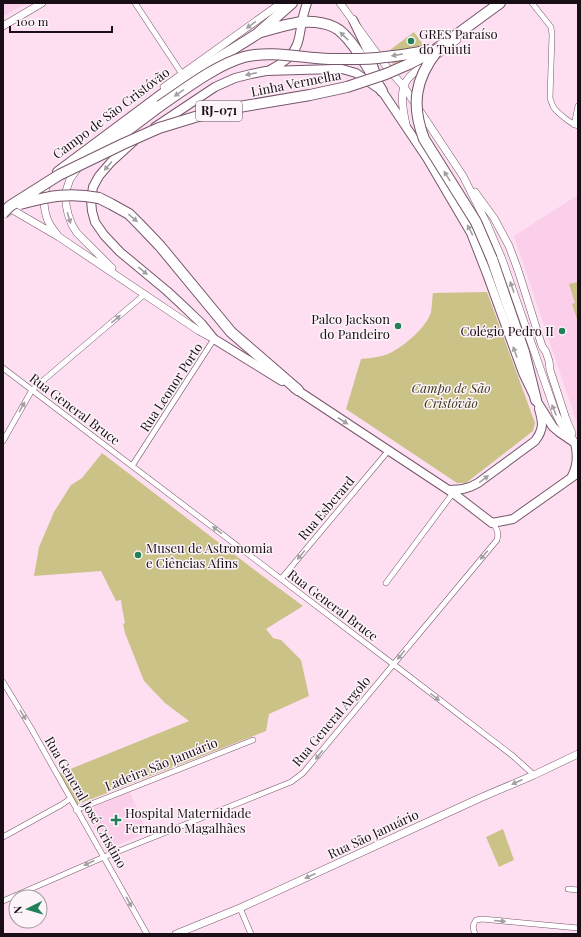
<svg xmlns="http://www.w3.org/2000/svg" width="581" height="937" font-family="'Playfair Display',serif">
	<rect width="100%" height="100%" fill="#fedff2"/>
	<path fill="#fbceea" d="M3,3H28L3,16Z
		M578,195V426L514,236Z
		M130,792L147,833L107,849L84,811Z"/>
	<path fill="#cbc287" d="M414,32L427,50L393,64L386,53Z
		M578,282V322L572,304L575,303L569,284Z
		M487,292L535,423L533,431L466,483H457L346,409L361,359C371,358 383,357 392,352C405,345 427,327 431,312C432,306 432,299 433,293Z
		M102,453C169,504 235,556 303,606L266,629L273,638L281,640L301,660L309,696L269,714L266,731L76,805L58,774L189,721L165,703L144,681L125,633L123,624L125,623L122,608L121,600L116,601L101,571L34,576L39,547L54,512L71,485L82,478Z
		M503,829L514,860L499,867L486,837Z"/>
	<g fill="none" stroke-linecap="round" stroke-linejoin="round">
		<g stroke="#77566b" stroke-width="6">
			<path id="minor" d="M135,3L182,74
				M532,3L551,27L552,35L550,98C551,101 552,105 554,108C558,113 571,124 578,126
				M574,125L578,106
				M3,368L393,664L513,756L534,775
				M3,441L32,390L145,294
				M132,466L214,339
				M281,579L389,450
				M386,583L453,493
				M3,682L31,728L147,934
				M76,810L253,740
				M3,837L61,805L70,799
				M568,889L578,890
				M3,901L104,857L281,786L291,782L303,773L497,540C499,532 497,528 492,523
				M240,908L251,934
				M475,934C473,929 472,925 476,920L482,919L578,928"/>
		</g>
		<g stroke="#77566b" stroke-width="8">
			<path id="tertiary" d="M340,3L386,66L404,87L463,176L486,222L502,259L556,414L560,422L574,441
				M3,26L42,3
				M437,55L457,40
				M164,87L277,6L283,3
				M406,124C403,111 399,91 407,80C412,73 420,68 427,63
				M78,168L70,179L66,191V204L68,214L72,225L77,233L112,268
				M49,181C42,192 43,208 48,221C51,227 55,232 59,237
				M475,192L494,218L509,246L518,270L542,346L546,352L549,361L550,370L566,419L572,433
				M6,214L11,209L59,237L199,331L212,338
				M176,934L240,908L480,798L534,775L578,754"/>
		</g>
		<g stroke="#77566b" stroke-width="10">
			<path id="primary" d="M353,20L368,51L377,77
				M268,71C275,67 283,63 289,57C300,45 299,36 302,22C303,15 305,9 307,3
				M155,127L215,87L235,78L251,74L266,71L334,69H342L356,73L382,91L427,158L471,233L487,274L523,373L536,400L553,427L559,432L578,445
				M134,141L111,162L99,176L93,187L91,200L92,211L95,222L104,235L120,252L167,291L180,303L201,323L214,339L282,381
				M294,388L453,493L492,523L513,519L578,473
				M572,476C578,465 578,455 575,443
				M449,490C460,490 468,489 478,483L535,441C544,429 543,423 539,409"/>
		</g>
		<g stroke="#77566b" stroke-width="12">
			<path id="motorway" d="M261,32C271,29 281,26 291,24C306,20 326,21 339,30C355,43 371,73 382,91
				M436,49L448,41L500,3
				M96,154L160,106
				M58,172L168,90L257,34L292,3
				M99,198L111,204L129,214L139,224L160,246L231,332L298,390
				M492,259L524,352L536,400"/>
		</g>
		<use href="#minor" stroke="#fff" stroke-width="5"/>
		<use href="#tertiary" stroke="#fff" stroke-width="7"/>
		<use href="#primary" stroke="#fff" stroke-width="8"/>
		<use href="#motorway" stroke="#fff" stroke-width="10"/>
		<g stroke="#77566b" stroke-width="12" stroke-linecap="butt">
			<path id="motorway-bridge" d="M437,51C415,79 411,105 424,139L476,222L492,259
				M160,106C185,89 216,65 244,57C272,50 301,58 330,59C348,59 366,60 385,57C400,56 415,53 430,50
				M20,204C49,196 70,192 99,198
				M3,213L10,206L59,175L123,144L159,128L195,117L227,109L310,95L347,87L386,74L409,64L440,48"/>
		</g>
		<use href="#motorway-bridge" stroke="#fff" stroke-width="10"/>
	</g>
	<defs><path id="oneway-solid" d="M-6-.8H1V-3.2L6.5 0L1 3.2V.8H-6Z"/></defs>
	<g fill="#a39fa2">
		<use href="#oneway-solid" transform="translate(251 25) rotate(144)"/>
		<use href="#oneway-solid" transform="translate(344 36) rotate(-136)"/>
		<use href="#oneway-solid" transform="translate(397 55) rotate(171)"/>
		<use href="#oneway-solid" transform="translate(251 74) rotate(168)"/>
		<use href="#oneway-solid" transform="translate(179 93) rotate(145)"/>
		<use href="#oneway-solid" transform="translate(108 166) rotate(131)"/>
		<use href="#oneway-solid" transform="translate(447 176) rotate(-122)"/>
		<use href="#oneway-solid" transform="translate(69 218) rotate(74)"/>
		<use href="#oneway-solid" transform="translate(133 218) rotate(40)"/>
		<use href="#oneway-solid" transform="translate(470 230) rotate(-118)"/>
		<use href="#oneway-solid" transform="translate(143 271) rotate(39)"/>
		<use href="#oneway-solid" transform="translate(512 287) rotate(-109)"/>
		<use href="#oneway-solid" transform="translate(116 319) rotate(-40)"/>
		<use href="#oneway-solid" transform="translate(515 352) rotate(-110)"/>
		<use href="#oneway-solid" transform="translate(22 407) rotate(-60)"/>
		<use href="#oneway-solid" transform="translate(554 410) rotate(-112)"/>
		<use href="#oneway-solid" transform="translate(343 421) rotate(33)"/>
		<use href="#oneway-solid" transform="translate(484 479) rotate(-37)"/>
		<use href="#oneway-solid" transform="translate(217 530) rotate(-143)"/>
		<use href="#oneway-solid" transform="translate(301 555) rotate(130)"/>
		<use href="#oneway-solid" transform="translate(484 555) rotate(130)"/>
		<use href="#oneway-solid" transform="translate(401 655) rotate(130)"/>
		<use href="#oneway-solid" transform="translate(435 697) rotate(37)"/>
		<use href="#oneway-solid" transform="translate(23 715) rotate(59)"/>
		<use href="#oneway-solid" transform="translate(319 755) rotate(129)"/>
		<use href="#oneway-solid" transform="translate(517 782) rotate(156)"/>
		<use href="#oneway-solid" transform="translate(89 863) rotate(156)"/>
		<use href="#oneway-solid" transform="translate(310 876) rotate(155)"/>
		<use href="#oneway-solid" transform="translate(129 902) rotate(61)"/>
		<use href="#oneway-solid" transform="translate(500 921) rotate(5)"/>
	</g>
	<g fill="#208058" stroke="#fcf4f9" stroke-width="1.5">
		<circle cx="411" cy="41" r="4"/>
		<circle cx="398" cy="326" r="4"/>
		<circle cx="562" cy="331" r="4"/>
		<circle cx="138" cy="555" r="4"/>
		<path d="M114 814h4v4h4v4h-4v4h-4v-4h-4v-4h4z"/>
	</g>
	<g text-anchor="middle" stroke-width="3" stroke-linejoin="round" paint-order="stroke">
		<rect fill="#fcf4f9" stroke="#5e535a" stroke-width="1" x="196" y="101" width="46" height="20" rx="3"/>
		<g font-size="12" font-weight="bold" fill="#1a0e16">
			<text x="219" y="115">RJ-071</text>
		</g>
		<g font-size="13" fill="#1a0e16" stroke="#fcf4f9" text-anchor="start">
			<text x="419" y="39">GRES Paraíso<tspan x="419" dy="15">do Tuiuti</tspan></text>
			<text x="390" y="324" text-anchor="end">Palco Jackson<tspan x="390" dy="15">do Pandeiro</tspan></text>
			<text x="554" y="336" text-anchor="end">Colégio Pedro II</text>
			<text x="146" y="553">Museu de Astronomia<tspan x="146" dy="15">e Ciências Afins</tspan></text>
			<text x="125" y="818">Hospital Maternidade<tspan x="125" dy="15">Fernando Magalhães</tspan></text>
		</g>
		<g font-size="13" fill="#1a0e16" stroke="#fcf4f9">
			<text transform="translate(296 83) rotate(-11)" y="5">Linha Vermelha</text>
			<text transform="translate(111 113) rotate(-37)" y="5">Campo de São Cristóvão</text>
			<text transform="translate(171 387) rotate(-57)" y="5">Rua Leonor Porto</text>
			<text transform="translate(75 409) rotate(37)" y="5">Rua General Bruce</text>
			<text transform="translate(326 508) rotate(-50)" y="5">Rua Esberard</text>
			<text transform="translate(333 605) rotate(37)" y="5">Rua General Bruce</text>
			<text transform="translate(331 721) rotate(-50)" y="5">Rua General Argolo</text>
			<text transform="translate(161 764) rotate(-22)" y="5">Ladeira São Januário</text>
			<text transform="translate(86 802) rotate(60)" y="5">Rua General José Cristino</text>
			<text transform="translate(373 834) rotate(-25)" y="5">Rua São Januário</text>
		</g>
		<g font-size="13" font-style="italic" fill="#3d3816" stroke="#fcf4f9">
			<text x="451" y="393">Campo de São<tspan x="451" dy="15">Cristóvão</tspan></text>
		</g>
	</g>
	<rect width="581" height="937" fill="none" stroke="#1a0e16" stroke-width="8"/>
	<g transform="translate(28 909) rotate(265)"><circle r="19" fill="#fcf4f9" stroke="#a2989e"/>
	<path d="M0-3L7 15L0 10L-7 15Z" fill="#208058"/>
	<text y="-6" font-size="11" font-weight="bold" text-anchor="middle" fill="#1a0e16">N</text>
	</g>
	<path d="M10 26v6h102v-6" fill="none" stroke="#1a0e16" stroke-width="2"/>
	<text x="16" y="26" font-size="12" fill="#1a0e16" stroke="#fcf4f9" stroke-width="3" paint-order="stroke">100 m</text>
</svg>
